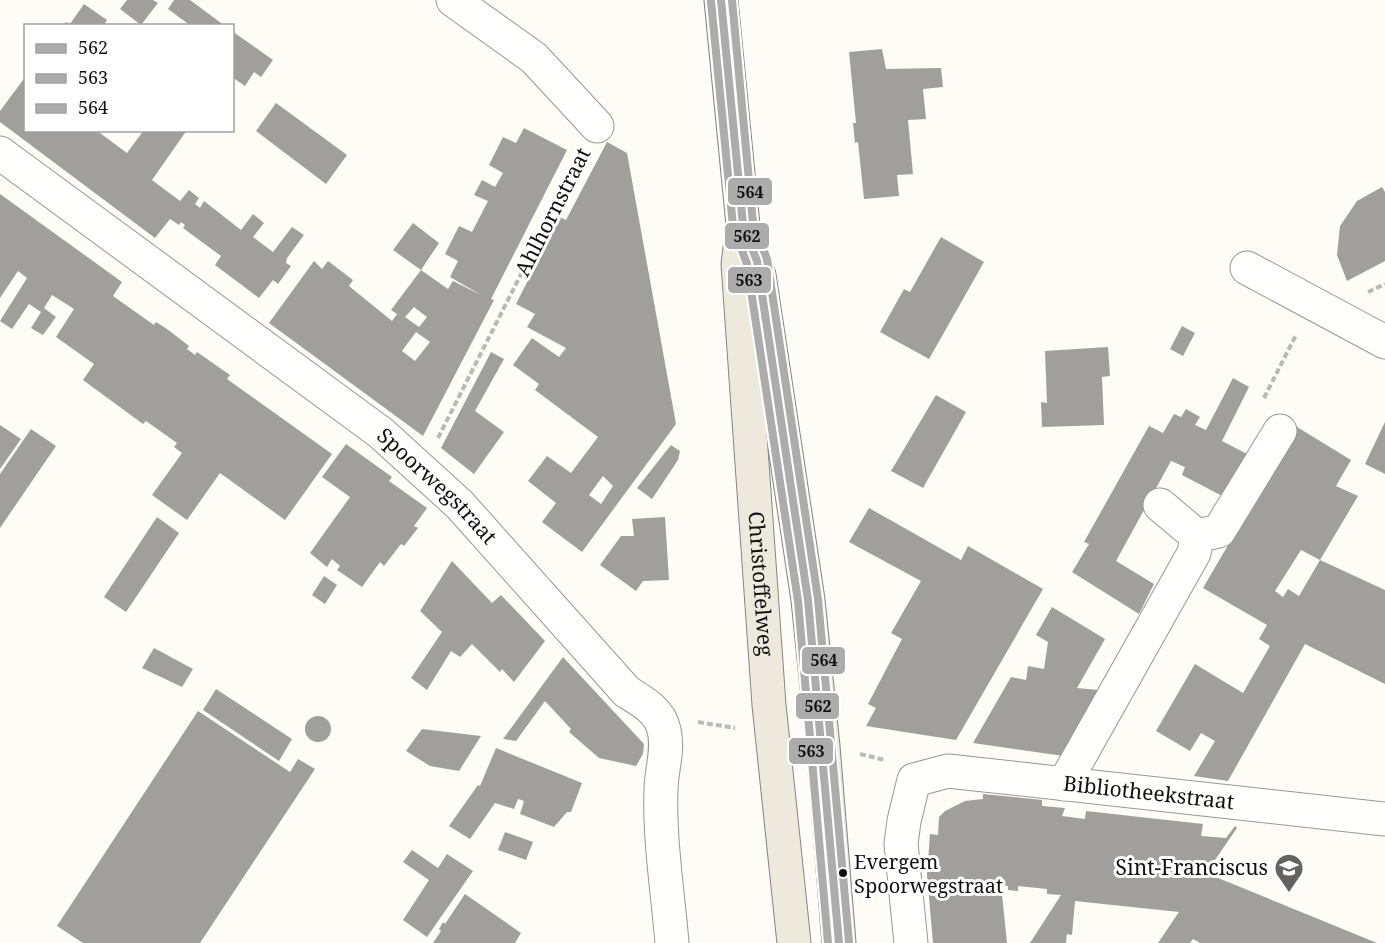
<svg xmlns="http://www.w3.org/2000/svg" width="1385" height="943" font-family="'Noto Serif',serif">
	<rect width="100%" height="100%" fill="#fdfcf7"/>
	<path fill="#a19f9c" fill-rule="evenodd" d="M127,0H153L158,3L141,25L120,9Z
		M174,0H190L225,26H191L168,9Z
		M84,4L107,20L103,26H64L66,22L70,24Z
		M232,31L273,60L261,77L254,72L245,86L232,77Z
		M882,49L886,69L941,68L943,87L923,89L926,119L908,120L913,174L897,175L899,196L864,199L858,142L855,143L853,123H856L849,52Z
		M26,76V130H96L127,153L144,130H187L152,180L180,201L189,190L199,198L195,204L200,208L204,201L241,230L253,214L264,223L253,237L273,252L292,227L304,235L287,258L286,263L291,266L278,284L273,280L259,298L215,265L221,256L183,228L185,225L181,222L179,225L170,219L155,238L0,122V111Z
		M276,103L347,155L326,184L256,131Z
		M524,128L567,150L491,299L494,300L423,436L269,323L314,261L322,269L328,261L353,280L349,286L392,321L397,314L391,310L421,270L393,250L413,223L439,243L421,270L448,289L453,281L481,295L450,277L458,261L445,254L459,226L472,232L488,201L474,195L482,180L495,187L503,173L489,165L503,137L516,143ZM414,307L427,317L419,327L405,317ZM416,332L430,342L415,361L402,351Z
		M607,142L627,153L676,424L582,552L542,522L556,503L528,481L547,456L571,473L598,437L535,390L539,384L513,365L532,338L559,357L566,348L527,327L535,314L516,304L560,217L566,220ZM603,476L613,486L601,504L589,495Z
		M1382,187L1385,192V261L1347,281L1337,255L1340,226L1357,201Z
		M0,194L122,282L113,296L154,325L156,322L167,329L189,346L187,349L195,355L197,352L230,375L227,379L332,454L285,520L220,473L187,520L152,495L182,453L174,447L177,443L146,421L143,424L83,380L94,364L56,337L74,309L52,295L44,308L56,317L43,335L31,328L41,312L29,304L12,329L0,321L27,278L18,271L0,298Z
		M941,237L984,262L929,359L880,332L904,289L910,292Z
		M1182,326L1195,333L1183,356L1170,349Z
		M1108,347L1110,376L1102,377L1104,425L1042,427L1041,402L1047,403L1045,351Z
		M491,352L504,359L475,411L504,432L474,474L441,448Z
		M1233,378L1249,387L1222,441L1253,457L1230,500L1182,475L1185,467L1171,461L1116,561L1154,584L1139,614L1072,572L1089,544L1084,542L1149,426L1163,433L1174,414L1181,417L1186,409L1200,417L1195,425L1206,430Z
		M936,395L966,412L923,488L891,471Z
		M1385,422V474L1365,464Z
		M0,425L21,439L0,469Z
		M1297,427L1351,460L1336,486L1358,496L1320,560L1385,590V684L1305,644L1228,781L1194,776L1215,741L1201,733L1190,751L1156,731L1195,664L1243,693L1270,646L1259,639L1267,625L1203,588ZM1301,550L1320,560L1299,596L1288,589L1283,597L1275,591Z
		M31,429L56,446L0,528V474Z
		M346,444L392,477L389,481L427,508L414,526L418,528L404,546L401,544L384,566L380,562L362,587L337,570L340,566L332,559L327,567L310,553L350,497L322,477Z
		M671,445L680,451L678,460L652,499L637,488Z
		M869,508L961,560L968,546L1043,589L956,740L866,726L876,708L868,704L902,639L891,633L921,581L849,542Z
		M157,517L179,533L126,612L104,597Z
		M665,517L669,580L643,581L636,591L600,565L621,536H634L632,519Z
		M452,561L492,603L501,595L545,641L514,682L502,669L500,672L472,644L460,657L451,651L427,690L411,678L442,632L420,611Z
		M324,576L337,585L325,604L312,595Z
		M1052,607L1105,639L1077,688L1099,690L1064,756L973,743L1011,677L1026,680L1028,666L1044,669L1048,642L1036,635Z
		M154,648L193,669L182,687L142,668Z
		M563,657L644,744L643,754L636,766L599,758L569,732L571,729L545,701L516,741L503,739Z
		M216,689L292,739L279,761L203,710Z
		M198,711L290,772L298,759L315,769L200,943H83L57,926Z
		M305 729a13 13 0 1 1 26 0a13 13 0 1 1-26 0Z
		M422,729L481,736L459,771L430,766L406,751Z
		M496,748L582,783L571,812H567L554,827L520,814L524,801L518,799L514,809L495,803L470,839L449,826L478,785L480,786Z
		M983,794L1042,800V806L1065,808L1062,816L1085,819L1086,811L1203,824L1201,836L1226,838L1235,826L1237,828L1206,873L1377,943H1200L1193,939L1190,943H1158L1179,912L1075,901L1072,935L1067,934L1066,943H1030L1061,895L1047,894V889L1018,886V891L1008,890V886L1001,885L1007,943H933L927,875L930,834L938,835L939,817L945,811L965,801L983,799Z
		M505,832L533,842L526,860L498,850Z
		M412,850L438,868L447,854L473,871L427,937L403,920L429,880L403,862Z
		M465,894L521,933L515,943H433L441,931L439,929L443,922L445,924Z"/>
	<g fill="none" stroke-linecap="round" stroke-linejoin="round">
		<g stroke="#979795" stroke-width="35">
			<g id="minor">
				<path d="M453,0L534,58L597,126"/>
				<path id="s1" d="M0,153L381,433L460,505L627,692C642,701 660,711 664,730C669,751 661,770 661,790C659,838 668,894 672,943"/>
				<path d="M1247,268L1385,342"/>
				<path d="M1197,536L1219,531L1280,431"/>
				<path d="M1064,784L1194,553L1197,536L1160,505"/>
				<path id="s2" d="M911,943L901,844L904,821L914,780L948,771L1385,819"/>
			</g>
		</g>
		<g stroke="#858482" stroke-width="35">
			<g id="major">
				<path id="s3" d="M721,0L743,225L738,264L769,705L794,943"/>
				<path d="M759,275L808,600L823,746L839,943"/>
			</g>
		</g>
		<path stroke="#b9b9b8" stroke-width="4" stroke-dasharray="6 3" stroke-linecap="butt" d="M1368,292L1385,284
			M1264,398L1296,335
			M438,438L581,156
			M698,722L735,728
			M860,754L885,760"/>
		<use href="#minor" stroke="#fffffe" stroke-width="33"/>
		<use href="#major" stroke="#ede9dc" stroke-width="33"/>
		<g stroke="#fff" stroke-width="12">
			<path id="bus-1" d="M721,0L743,225L757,261L808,600L839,943"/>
		</g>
		<g stroke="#fff" stroke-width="12">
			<path id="bus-2" d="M711,1L733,226L747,264L798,601L828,943"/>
		</g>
		<g stroke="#fff" stroke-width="12">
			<path id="bus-3" d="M732,0L753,223L767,259L818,599L849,942"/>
		</g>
		<use href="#bus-1" stroke="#acacac" stroke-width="8"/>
		<use href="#bus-2" stroke="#acacac" stroke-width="8"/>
		<use href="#bus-3" stroke="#acacac" stroke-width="8"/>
	</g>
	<defs>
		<g id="school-pin" transform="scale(1.5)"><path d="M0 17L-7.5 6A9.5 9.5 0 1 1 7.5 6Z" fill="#646362" stroke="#fff"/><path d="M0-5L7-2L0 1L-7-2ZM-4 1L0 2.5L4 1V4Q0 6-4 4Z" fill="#fff"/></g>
	</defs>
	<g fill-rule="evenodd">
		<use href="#school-pin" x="1289" y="868"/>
	</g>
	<circle fill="#111" stroke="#fff" stroke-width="2" cx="843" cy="873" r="5"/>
	<g text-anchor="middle" stroke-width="6" stroke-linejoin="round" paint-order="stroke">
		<g font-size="20" fill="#111" stroke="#fff" text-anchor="start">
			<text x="854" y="869">Evergem<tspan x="854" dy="24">Spoorwegstraat</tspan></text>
		</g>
		<g font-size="21" fill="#111" stroke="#fff">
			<text transform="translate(553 212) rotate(-63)" y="7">Ahlhornstraat</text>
			<text dy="7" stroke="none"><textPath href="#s1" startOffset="550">Spoorwegstraat</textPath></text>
			<text dy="7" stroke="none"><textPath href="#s3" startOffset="586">Christoffelweg</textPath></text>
			<text dy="7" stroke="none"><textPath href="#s2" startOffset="402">Bibliotheekstraat</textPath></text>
		</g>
		<g font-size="21" fill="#111" stroke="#fff" text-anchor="end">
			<text x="1268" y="875">Sint-Franciscus</text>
		</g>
	</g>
	<g stroke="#fff" stroke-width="2">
		<rect x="727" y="177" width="46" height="29" rx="6" fill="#acacac"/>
		<rect x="724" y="222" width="46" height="28" rx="6" fill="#acacac"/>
		<rect x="727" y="266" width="45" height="28" rx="6" fill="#acacac"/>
		<rect x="801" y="646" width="45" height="29" rx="6" fill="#acacac"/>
		<rect x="795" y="692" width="45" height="28" rx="6" fill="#acacac"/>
		<rect x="788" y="737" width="46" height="28" rx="6" fill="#acacac"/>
	</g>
	<g font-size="16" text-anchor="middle" font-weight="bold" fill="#111">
		<text x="750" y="198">564</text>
		<text x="747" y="242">562</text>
		<text x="749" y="286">563</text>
		<text x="824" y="666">564</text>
		<text x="818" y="712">562</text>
		<text x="811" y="757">563</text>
	</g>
	<rect x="24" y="24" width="210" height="108" fill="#ffffff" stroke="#a0a0a0" stroke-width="1.5"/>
	<rect x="36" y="44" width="30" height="9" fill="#acacac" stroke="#a0a0a0" stroke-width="1.5"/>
	<text x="78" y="54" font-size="18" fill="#111111">562</text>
	<rect x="36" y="74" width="30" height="9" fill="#acacac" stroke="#a0a0a0" stroke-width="1.5"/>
	<text x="78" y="84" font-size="18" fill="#111111">563</text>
	<rect x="36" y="104" width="30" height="9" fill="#acacac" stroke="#a0a0a0" stroke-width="1.5"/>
	<text x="78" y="114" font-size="18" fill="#111111">564</text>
</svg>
